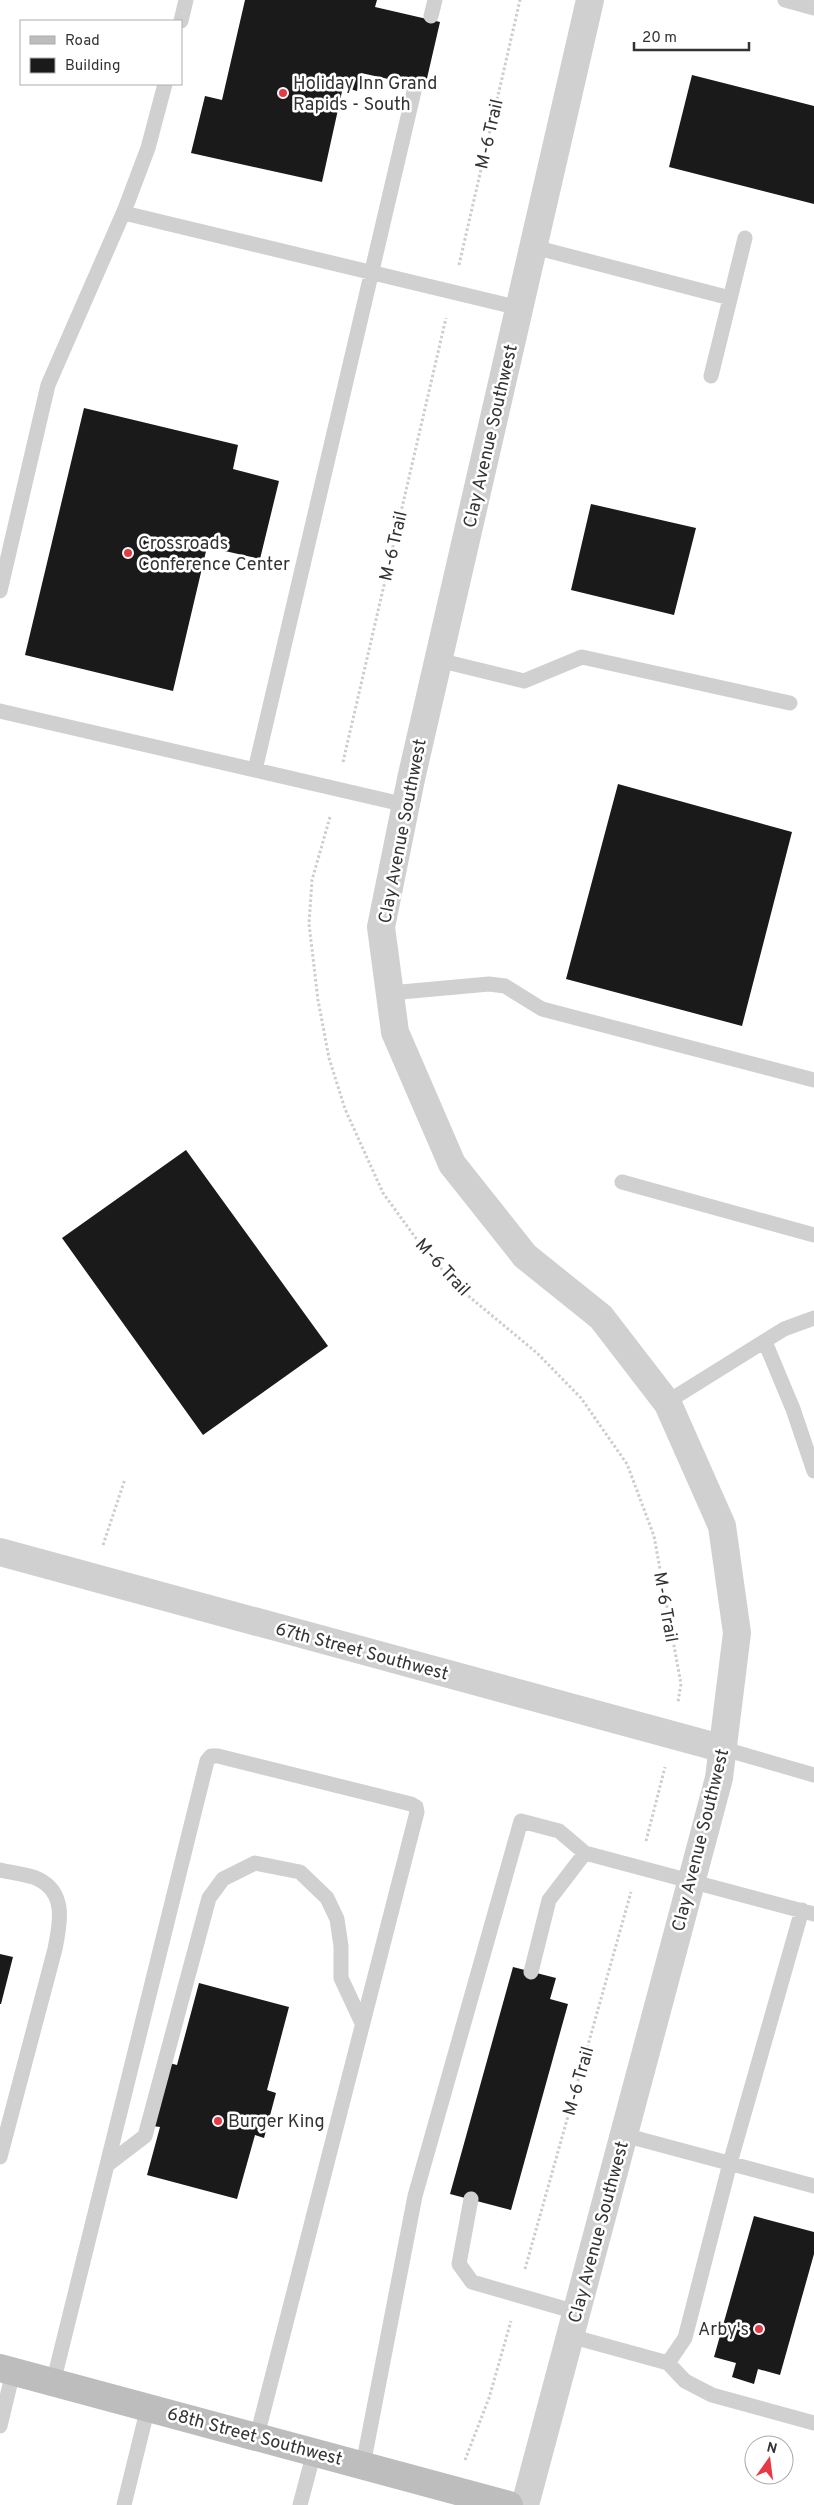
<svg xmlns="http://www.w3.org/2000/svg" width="814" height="2505" font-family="Overpass,sans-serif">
	<rect width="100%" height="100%" fill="#fff"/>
	<path fill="#1a1a1a" d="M245,0H377L375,7L440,22L425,87L361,73L357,91L343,87L322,182L191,153L205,96L222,100Z
		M692,75L814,106V204L669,167Z
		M84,408L238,445L233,469L279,481L260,559L207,547L173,691L25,655Z
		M591,504L696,528L674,615L571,590Z
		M618,784L792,832L742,1026L566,979Z
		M186,1150L328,1346L203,1435L62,1238Z
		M0,1954L13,1957L1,2004H0Z
		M513,1967L556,1978L550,1999L568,2004L511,2210L450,2194Z
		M199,1983L289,2007L267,2090L276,2093L264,2138L255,2135L237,2199L147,2175L160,2127L152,2126L169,2063L177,2065Z
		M754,2216L814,2232V2254L780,2375L758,2369L754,2384L732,2377L736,2363L714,2357Z"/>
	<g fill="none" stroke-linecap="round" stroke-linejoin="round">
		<path stroke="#cdcdcd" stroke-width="3" stroke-dasharray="2.5 2.5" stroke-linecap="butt" d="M459,265L520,0
			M343,762L446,318
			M330,817L312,880L309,924L318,1000L329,1058L345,1109L383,1193L415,1237L454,1284L537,1353L581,1398L627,1464L654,1536L681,1684L678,1702
			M103,1545L125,1479
			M646,1841L665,1767
			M525,2269L631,1892
			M465,2460L489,2398L511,2321"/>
		<path stroke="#d0d0d0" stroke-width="15" d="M785,0L814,8
			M431,16L435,0
			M181,21L186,0
			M124,213L519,308
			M534,247L730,298
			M711,376L745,238
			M0,591L48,385L125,209L148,148L165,84
			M438,660L524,681L582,657L790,703
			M0,711L406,805
			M255,770L415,87
			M390,993L489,984L505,986L542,1009L814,1080
			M622,1182L814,1235
			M765,1342L793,1409L814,1471
			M667,1402L784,1329L814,1318
			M724,1749L814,1775
			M0,1870C12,1873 27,1874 38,1879C67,1893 60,1924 55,1949L0,2157
			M531,1972L549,1900L585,1853
			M624,2135L814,2186
			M107,2165L145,2136L209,1898L223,1879L255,1863L300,1872L327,1898L337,1919L341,1946V1978L362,2023
			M471,2199L459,2264L472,2282L576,2312
			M570,2336L668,2363L685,2381L712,2395L814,2423
			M668,2363L685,2338L730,2163L802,1910
			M53,2383L207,1761L211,1756H218L411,1804L416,1807L417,1812L257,2436
			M0,2426L13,2372
			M363,2465L415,2196L521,1821L559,1831L585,1853L814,1914
			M124,2505L148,2407
			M300,2505L314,2452"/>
		<path stroke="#d0d0d0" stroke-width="28" d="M0,1552L724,1749
			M525,2505L719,1778L737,1633L722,1526L668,1404L601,1317L525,1256L452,1164L395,1032L381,927L411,779L590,0"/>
		<path stroke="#bdbdbd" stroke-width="28" d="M0,2368L509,2505"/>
	</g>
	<g fill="#e63946" stroke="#fff" stroke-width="2">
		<circle cx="283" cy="93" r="5"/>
		<circle cx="128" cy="553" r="5"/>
		<circle cx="218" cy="2121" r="5"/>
		<circle cx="759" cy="2329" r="5"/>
	</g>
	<g text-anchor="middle" stroke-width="5" stroke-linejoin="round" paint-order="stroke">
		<g font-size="18" fill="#333" stroke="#fff" text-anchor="start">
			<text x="293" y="89">Holiday Inn Grand<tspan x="293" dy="21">Rapids - South</tspan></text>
			<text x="138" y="549">Crossroads<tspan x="138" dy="21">Conference Center</tspan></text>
			<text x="228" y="2127">Burger King</text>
			<text x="749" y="2335" text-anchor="end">Arby's</text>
		</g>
		<g font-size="18" fill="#333" stroke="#fff">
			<text transform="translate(489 134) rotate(-77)" y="6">M-6 Trail</text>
			<text transform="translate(490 436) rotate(-77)" y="6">Clay Avenue Southwest</text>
			<text transform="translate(393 546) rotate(-77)" y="6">M-6 Trail</text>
			<text transform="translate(402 831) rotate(-79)" y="6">Clay Avenue Southwest</text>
			<text transform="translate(443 1267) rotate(47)" y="6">M-6 Trail</text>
			<text transform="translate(666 1607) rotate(80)" y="6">M-6 Trail</text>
			<text transform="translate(362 1651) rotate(15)" y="6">67th Street Southwest</text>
			<text transform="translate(700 1840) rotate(-76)" y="6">Clay Avenue Southwest</text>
			<text transform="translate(578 2081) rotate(-74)" y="6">M-6 Trail</text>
			<text transform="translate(598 2232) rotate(-75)" y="6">Clay Avenue Southwest</text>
			<text transform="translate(255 2436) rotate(15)" y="6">68th Street Southwest</text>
		</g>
	</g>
	<rect x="20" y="20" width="162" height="65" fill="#ffffff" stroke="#adadad"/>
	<rect x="30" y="36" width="25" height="8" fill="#bdbdbd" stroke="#adadad"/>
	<text x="65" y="45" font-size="15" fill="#333333">Road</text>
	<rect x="30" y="58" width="25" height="15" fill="#1a1a1a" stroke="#adadad"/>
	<text x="65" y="70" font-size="15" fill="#333333">Building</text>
	<g transform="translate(769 2460) rotate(14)"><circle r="24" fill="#ffffff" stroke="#adadad"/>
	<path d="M0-4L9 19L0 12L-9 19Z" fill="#e63946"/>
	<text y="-8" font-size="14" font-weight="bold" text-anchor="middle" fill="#333333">N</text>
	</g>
	<path d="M634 42v8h115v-8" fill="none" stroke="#333333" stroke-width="2.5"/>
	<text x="642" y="42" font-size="15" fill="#333333" stroke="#ffffff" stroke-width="4" paint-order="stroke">20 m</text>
</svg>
